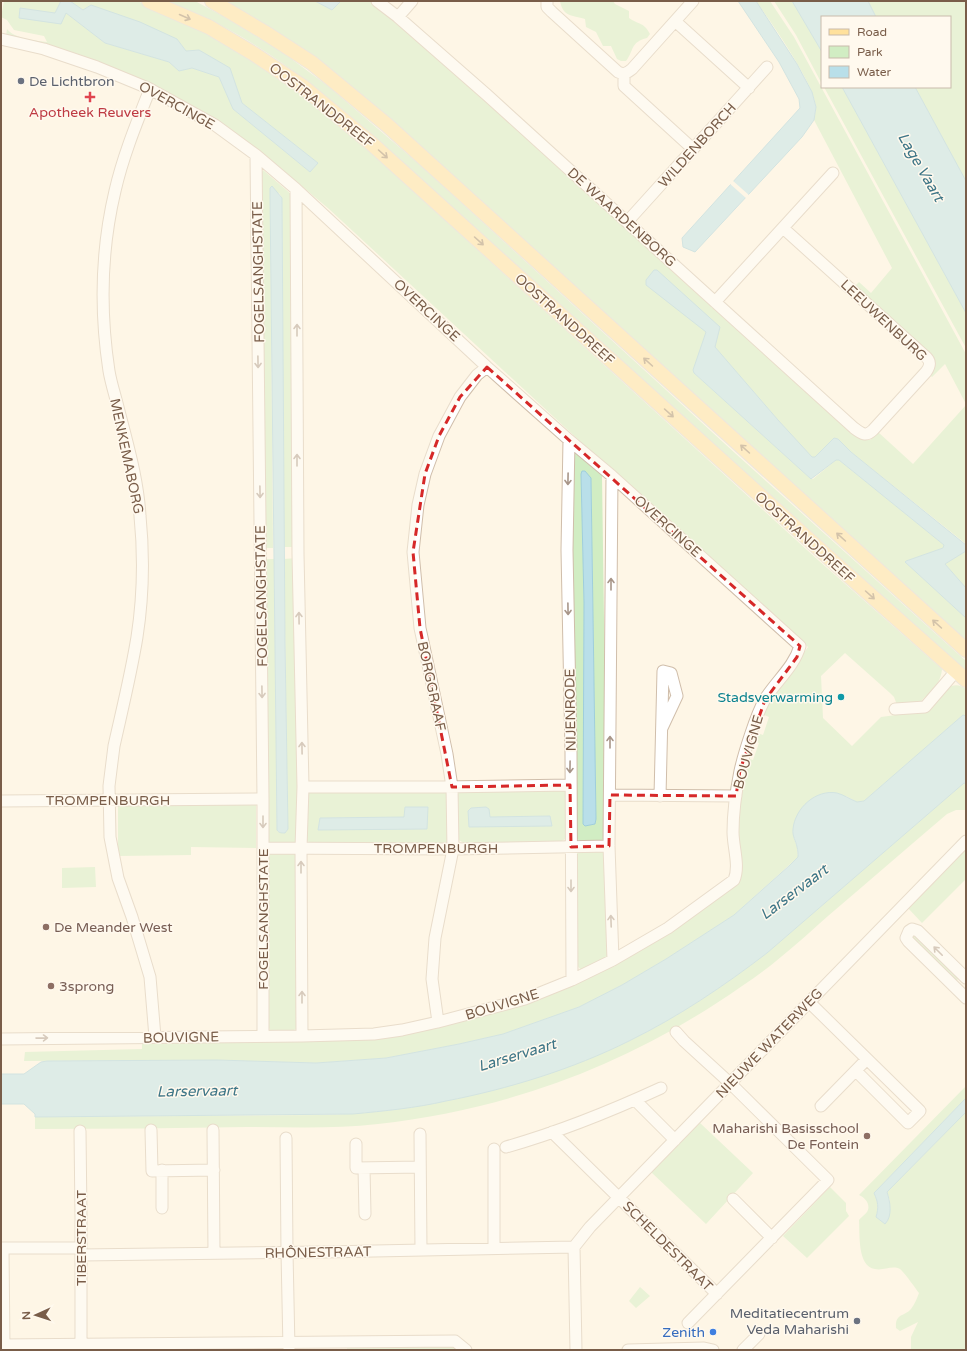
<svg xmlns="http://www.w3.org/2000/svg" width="967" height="1351" font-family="'Varela Round',sans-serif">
	<rect width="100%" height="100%" fill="#fef6e6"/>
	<path fill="#d1edc3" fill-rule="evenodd" d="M4,1H61L55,13L20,8L19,18L66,13L105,43L169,62L179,71L192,68L219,77L233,109L310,172L318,163L242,103L229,68L199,50L186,51L177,39L83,10L70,1H137L142,3L212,35L292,86L346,130L818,560L942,669C941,680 936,686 929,694C925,697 922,699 920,704L897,705L894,697L890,693L845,653L821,676L823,718L852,746L881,717L896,715L897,712H927C937,699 949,676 966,689V716L963,715L864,801L857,802L846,796L794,838L797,847L798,857L734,915L666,959L622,985L579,1007L503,1034L459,1044L386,1058L316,1063L217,1060L24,1061L25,1052L142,1049V1041L363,1038L573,984L740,877L737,815L746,758L753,760L759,743L752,740L755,732L763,735L769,717L762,714L771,698L808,647L803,642L623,481L329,209L271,160L222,126L166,92L6,36L7,29C13,38 36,41 47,42L44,36L14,30L7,20L1,17Z
		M168,1H195L221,15L278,49L328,86L419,164L736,454L966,661V673L695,429L361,125C315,86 267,48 212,21C198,14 182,8 168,1Z
		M221,1H315L332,10L341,1H370L435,55L862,440H870L878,432L913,464L966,405V544L851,452L838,439L834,438L815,457H812L778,420L715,347L705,330L706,333L694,373L811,479H813L836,460H839L944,545L943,548L906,561L905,562L966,618V641L370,102L340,78Z
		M560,1H613L615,4L629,11V18C639,25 644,22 650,34L647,38C630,42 634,51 626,61H621L617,59L611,46H603L596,32L586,27L585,19C572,15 563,17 560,1Z
		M756,1H770L794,37L966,354V404L945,364L932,377L929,374C935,369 937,365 934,358L855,286L859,282L871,293L892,268L814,120C814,116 816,112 816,108C816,86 770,21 756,1Z
		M774,1H792L795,6L822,52V84L796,35Z
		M868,1H966V181L915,87H950V17H876Z
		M824,87H842L966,313V348Z
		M263,170L291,194L297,547H284L282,198L279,193L270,195L273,548H264L261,175Z
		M571,447L602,475L607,837L600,841L581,842L575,837ZM581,474L591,478L596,819L595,824L585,826L583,824L584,603Z
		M966,551V588L945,564Z
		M297,558L298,842L290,844H269L265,840L264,559H274L277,830L285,833L288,829L284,559Z
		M964,783L966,784V810H956L947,814C907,848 868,882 828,916C801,940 773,966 742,986C632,1063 512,1109 378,1124C335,1129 290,1127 247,1127C176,1128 106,1129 35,1129V1117L323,1115C412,1113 499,1093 582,1060C598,1054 614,1048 629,1041C678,1017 724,986 767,953Z
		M558,790L566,791L567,838L560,842L464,843L457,839V795L459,791ZM550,816L469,827L489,817Z
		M447,791V842L441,843L313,844L307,841L306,794L312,792ZM404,817L318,830L320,818Z
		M256,804V848L191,847V855L118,856V806Z
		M966,847V879L922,923L907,907Z
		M581,850H607L609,957L581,970L576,964L575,854Z
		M270,853L297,854L298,1028L290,1032L271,1031L268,1027L265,859Z
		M95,867L96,887L62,888V868Z
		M913,932L959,978L956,981L909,935Z
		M966,1086V1098L874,1193C878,1202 879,1207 876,1217L888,1219L890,1201L887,1192L966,1112V1350H911V1337L918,1322L900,1331L896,1328C895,1313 904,1317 911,1309C915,1304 917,1298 919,1293C916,1289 904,1272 900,1269C892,1265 883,1271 875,1269C857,1267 860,1233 859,1220C861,1217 865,1215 867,1212C871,1205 866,1198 859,1195Z
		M699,1122L753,1173L706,1224L651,1172Z
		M830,1187L846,1203V1211L849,1216L807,1258L783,1236Z
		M640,1287L650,1296L636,1308L629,1301Z
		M451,1346L456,1350H347V1347Z"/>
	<path fill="#b9dfe9" stroke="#9fcedb" d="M61,1H70L83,10L91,5L140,22L177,39L186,51L199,50L230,68L242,103L318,163L310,172L233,109L219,77L192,68L179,71L169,62L105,43L66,13L61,24L19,18L20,8L55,13Z
		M315,1H341L332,10Z
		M738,1H756L797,64L812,92L816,107L814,120L802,137L695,252L683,247L682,238L800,108L799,99L779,62Z
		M792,1H868L876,17H822V52Z
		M842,87H915L966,181V313Z
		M272,186L282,198L285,643L288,829L285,833C281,833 279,833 277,830L270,195V188Z
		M654,270H657L720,327L715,347L778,420L812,457H815L834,438L838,439L851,452L966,545V551L945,564L966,588V618L905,562L906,561L943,548L944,545L839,460H836L811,479L694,373L693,370L706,332L646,285V280Z
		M582,471H585L591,478L596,819L595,824L585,826L583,824L584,603L581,474Z
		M963,715L966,716V784L964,783L767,953C724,986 678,1017 629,1041C573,1069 508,1089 446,1101C416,1108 384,1111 353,1114L35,1117V1114L24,1104H1V1074H24L41,1062L47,1061L217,1060L316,1063L386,1058L459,1044L503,1034L579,1007L622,985L666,959L734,915L790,865L798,857C798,854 798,850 797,847C796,841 792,836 793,829C795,808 816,789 837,793C844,795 850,799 857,802L864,801Z
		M405,807H428L427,829L318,830L320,818L404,817Z
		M486,807L489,809L490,817L550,816L552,826L469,827L468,811L471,808Z
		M966,1098V1112L887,1192C890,1201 893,1216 885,1224L876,1217C879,1207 878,1202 874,1193Z"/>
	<path fill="#fef6e6" d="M732,180L750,196L747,199L729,183Z"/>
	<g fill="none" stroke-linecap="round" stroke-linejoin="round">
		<g stroke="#d0beab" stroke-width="13">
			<path id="minor" d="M377,1L398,17L487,95L854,428C862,434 866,437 873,430L926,372C931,365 931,361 925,356L783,228
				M547,1V7L552,12L618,72C624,75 627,73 632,69L693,1
				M398,17L412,1
				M675,21L749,88
				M1,39L44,49L97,67L148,88L215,125L256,155L296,189L487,367L569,440L612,476L800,646C794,667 776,681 765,699C756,715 744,753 740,771C736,791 733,811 733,832C733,847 740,866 734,880L668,928L613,960L572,980L525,999L438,1022L402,1030L374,1034L302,1036L1,1039
				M624,74V86L693,149
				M150,89C137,122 123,156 115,191C101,250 100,312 109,371C111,383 115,395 118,407C127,443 138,479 140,516C144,556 143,598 137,637C131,674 122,710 114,746L109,786L110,837L118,878L132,917L150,977L155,1037
				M256,155L263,799V1036
				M296,189L298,554L303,787L301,848L302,1036
				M627,222L767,67
				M715,302L833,173
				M569,440L567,550L571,752L572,980
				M612,476L609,846L613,960
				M895,709L925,707L956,671
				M303,787H443L570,785
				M610,795L736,796
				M660,796L663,671L671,673L677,696L662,728
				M1,801L263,799
				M263,848L453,849L609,846
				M966,978L918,931L912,929L909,931L906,938L908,941L966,998
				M809,1002L867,1059L821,1106
				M438,1022L432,979L435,938L453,849L452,787L447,754L420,628L413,552L418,505L425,474L439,436L460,397L477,375L487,367
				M676,1032L684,1041L731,1084L828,1180L688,1323
				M856,1071L908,1123L920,1111L867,1059
				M635,1100L675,1140
				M151,1130L152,1171L214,1170
				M213,1130L214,1253
				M80,1131L81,1217V1350
				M552,1132L717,1294
				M420,1134L421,1250
				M286,1138L287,1252L289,1349
				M356,1144V1168L420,1167
				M506,1147C559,1132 611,1111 661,1088
				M494,1149V1248
				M364,1168L365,1214
				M162,1170V1208
				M733,1199L772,1238
				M574,1247L590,1227L966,841
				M574,1247L576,1350
				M1,1248H81
				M3,1248L4,1350
				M81,1255L325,1252L574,1247
				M1,1345L455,1341L466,1350
				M628,1350L704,1348L713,1350
				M743,1350L759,1334"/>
		</g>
		<g stroke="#dcd5d0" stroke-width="16">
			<path id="major" d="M149,1L209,27L254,54L302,86L372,144L848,575L966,680
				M212,1L264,32L312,63L387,125L966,650"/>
		</g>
		<use href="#minor" stroke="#fff" stroke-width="11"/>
		<use href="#major" stroke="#ffe19c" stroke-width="14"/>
	</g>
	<defs><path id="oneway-shaft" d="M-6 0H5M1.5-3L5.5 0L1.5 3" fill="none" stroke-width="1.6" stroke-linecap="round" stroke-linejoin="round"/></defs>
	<g stroke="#a18562">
		<use href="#oneway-shaft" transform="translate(185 17) rotate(24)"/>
		<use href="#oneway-shaft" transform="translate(383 154) rotate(42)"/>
		<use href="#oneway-shaft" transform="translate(479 241) rotate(42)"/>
		<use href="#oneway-shaft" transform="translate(648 362) rotate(-138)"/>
		<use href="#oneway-shaft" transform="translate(669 413) rotate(42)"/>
		<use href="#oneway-shaft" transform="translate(745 449) rotate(-138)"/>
		<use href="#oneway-shaft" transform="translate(841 537) rotate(-138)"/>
		<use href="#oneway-shaft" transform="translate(870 595) rotate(42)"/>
		<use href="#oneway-shaft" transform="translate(937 624) rotate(-138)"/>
	</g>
	<g stroke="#a89689">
		<use href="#oneway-shaft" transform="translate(297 330) rotate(-90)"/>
		<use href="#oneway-shaft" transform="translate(258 362) rotate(89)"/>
		<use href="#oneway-shaft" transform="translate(297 460) rotate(-90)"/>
		<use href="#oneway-shaft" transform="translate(568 479) rotate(91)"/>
		<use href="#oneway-shaft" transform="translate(260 492) rotate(89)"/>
		<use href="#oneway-shaft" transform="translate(611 584) rotate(-90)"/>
		<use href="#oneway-shaft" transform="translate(568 609) rotate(89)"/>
		<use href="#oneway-shaft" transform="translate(299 618) rotate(-91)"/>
		<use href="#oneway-shaft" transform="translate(262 692) rotate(89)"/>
		<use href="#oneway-shaft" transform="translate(610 742) rotate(-90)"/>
		<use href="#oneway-shaft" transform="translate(302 748) rotate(-91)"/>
		<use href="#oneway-shaft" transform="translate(570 767) rotate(91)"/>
		<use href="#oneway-shaft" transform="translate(263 822) rotate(90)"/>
		<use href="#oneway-shaft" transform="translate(301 867) rotate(-90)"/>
		<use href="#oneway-shaft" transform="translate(571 886) rotate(90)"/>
		<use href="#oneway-shaft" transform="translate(611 921) rotate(-92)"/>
		<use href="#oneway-shaft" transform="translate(938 951) rotate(-135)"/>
		<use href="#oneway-shaft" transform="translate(302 997) rotate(-90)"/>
		<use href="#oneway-shaft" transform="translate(42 1038) rotate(-1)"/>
	</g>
	<path d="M0 0H967V1351H0ZM487,367L800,646L797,657L765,700L740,770L736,796L610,795L609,846L571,847L570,785L452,787L420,628L413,552L425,474L439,436L460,397Z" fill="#fef6e6" fill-opacity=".55" fill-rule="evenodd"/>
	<path fill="none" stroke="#d62828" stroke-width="3" stroke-dasharray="8 5" stroke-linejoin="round" d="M487,367L800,646L797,657L765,700L740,770L736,796L610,795L609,846L571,847L570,785L452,787L420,628L413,552L425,474L439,436L460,397Z"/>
	<g fill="#6b7280" stroke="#fff9ee" stroke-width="1.5">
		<circle cx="21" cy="81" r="4"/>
		<circle cx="857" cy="1321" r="4"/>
	</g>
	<path fill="#e0444e" stroke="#fff9ee" stroke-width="1.5" d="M88 91h4v4h4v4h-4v4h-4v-4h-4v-4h4z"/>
	<circle fill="#0f9aa8" stroke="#fff9ee" stroke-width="1.5" cx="841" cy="697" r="4"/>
	<g fill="#8d6e63" stroke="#fff9ee" stroke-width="1.5">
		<circle cx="46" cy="927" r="4"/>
		<circle cx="51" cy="986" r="4"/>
		<circle cx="867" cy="1136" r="4"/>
	</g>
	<circle fill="#3f7fe0" stroke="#fff9ee" stroke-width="1.5" cx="713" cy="1332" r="4"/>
	<g text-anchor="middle" stroke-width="3" stroke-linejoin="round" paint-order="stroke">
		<g font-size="14" fill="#5b616d" stroke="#fff9ee" text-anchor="start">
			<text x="29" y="86">De Lichtbron</text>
			<text x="849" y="1318" text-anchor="end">Meditatiecentrum<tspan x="849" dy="16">Veda Maharishi</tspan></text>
		</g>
		<g font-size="14" fill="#795d49" stroke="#fff9ee">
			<text transform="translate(177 105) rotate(29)" y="5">OVERCINGE</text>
			<text transform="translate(322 105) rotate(38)" y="5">OOSTRANDDREEF</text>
			<text transform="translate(697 145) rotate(-48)" y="5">WILDENBORCH</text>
			<text transform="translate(622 217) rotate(42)" y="5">DE WAARDENBORG</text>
			<text transform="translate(258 272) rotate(-91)" y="5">FOGELSANGHSTATE</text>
			<text transform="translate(427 310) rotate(43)" y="5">OVERCINGE</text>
			<text transform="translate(565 319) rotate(42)" y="5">OOSTRANDDREEF</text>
			<text transform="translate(884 320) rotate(43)" y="5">LEEUWENBURG</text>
			<text transform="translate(127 456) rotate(78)" y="5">MENKEMABORG</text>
			<text transform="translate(668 526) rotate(42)" y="5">OVERCINGE</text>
			<text transform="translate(805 537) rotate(42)" y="5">OOSTRANDDREEF</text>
			<text transform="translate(261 596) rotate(-91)" y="5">FOGELSANGHSTATE</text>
			<text transform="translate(432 686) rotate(78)" y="5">BORGGRAAF</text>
			<text transform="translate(570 710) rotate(-91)" y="5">NIJENRODE</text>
			<text transform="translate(748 752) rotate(-74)" y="5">BOUVIGNE</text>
			<text x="108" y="805">TROMPENBURGH</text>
			<text x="436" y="853">TROMPENBURGH</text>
			<text transform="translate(263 919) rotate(-90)" y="5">FOGELSANGHSTATE</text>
			<text transform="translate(502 1004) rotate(-17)" y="5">BOUVIGNE</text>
			<text transform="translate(181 1037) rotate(-1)" y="5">BOUVIGNE</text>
			<text transform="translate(769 1043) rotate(-46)" y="5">NIEUWE WATERWEG</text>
			<text transform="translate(81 1238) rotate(-90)" y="5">TIBERSTRAAT</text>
			<text transform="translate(668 1246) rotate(45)" y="5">SCHELDESTRAAT</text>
			<text transform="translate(318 1252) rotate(-1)" y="5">RHÔNESTRAAT</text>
		</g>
		<g font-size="14" fill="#be3a42" stroke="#fff9ee">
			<text x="90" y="117">Apotheek Reuvers</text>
		</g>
		<g font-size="14" fill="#0d838f" stroke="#fff9ee" text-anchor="end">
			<text x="833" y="702">Stadsverwarming</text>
		</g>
		<g font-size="14" fill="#785e54" stroke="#fff9ee" text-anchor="start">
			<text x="54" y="932">De Meander West</text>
			<text x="59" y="991">3sprong</text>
			<text x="859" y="1133" text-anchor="end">Maharishi Basisschool<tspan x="859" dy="16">De Fontein</tspan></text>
		</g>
		<g font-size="14" fill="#366cbe" stroke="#fff9ee" text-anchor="end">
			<text x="705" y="1337">Zenith</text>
		</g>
		<g font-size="15" font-style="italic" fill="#3e7687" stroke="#fff9ee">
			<text transform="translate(921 167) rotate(60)" y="5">Lage Vaart</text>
			<text transform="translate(794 892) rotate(-37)" y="5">Larservaart</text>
			<text transform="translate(517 1055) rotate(-17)" y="5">Larservaart</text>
			<text transform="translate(197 1091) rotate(-1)" y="5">Larservaart</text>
		</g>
	</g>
	<rect width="967" height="1351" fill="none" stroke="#795d49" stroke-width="4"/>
	<rect x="821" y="16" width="130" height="72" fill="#fff9ee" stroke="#c9bbac"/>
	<rect x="829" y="29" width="20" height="6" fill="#ffe19c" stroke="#c9bbac"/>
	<text x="857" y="36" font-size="12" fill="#795d49">Road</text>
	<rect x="829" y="46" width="20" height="12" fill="#d1edc3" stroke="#c9bbac"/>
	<text x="857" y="56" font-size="12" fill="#795d49">Park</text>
	<rect x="829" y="66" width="20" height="12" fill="#b9dfe9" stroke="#c9bbac"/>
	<text x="857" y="76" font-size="12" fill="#795d49">Water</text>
	<g transform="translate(36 1315) rotate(267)" stroke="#fff9ee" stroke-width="3" paint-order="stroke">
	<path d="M0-3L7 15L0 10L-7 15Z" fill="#795d49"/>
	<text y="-6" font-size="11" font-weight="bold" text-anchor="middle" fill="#795d49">N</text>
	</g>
</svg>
